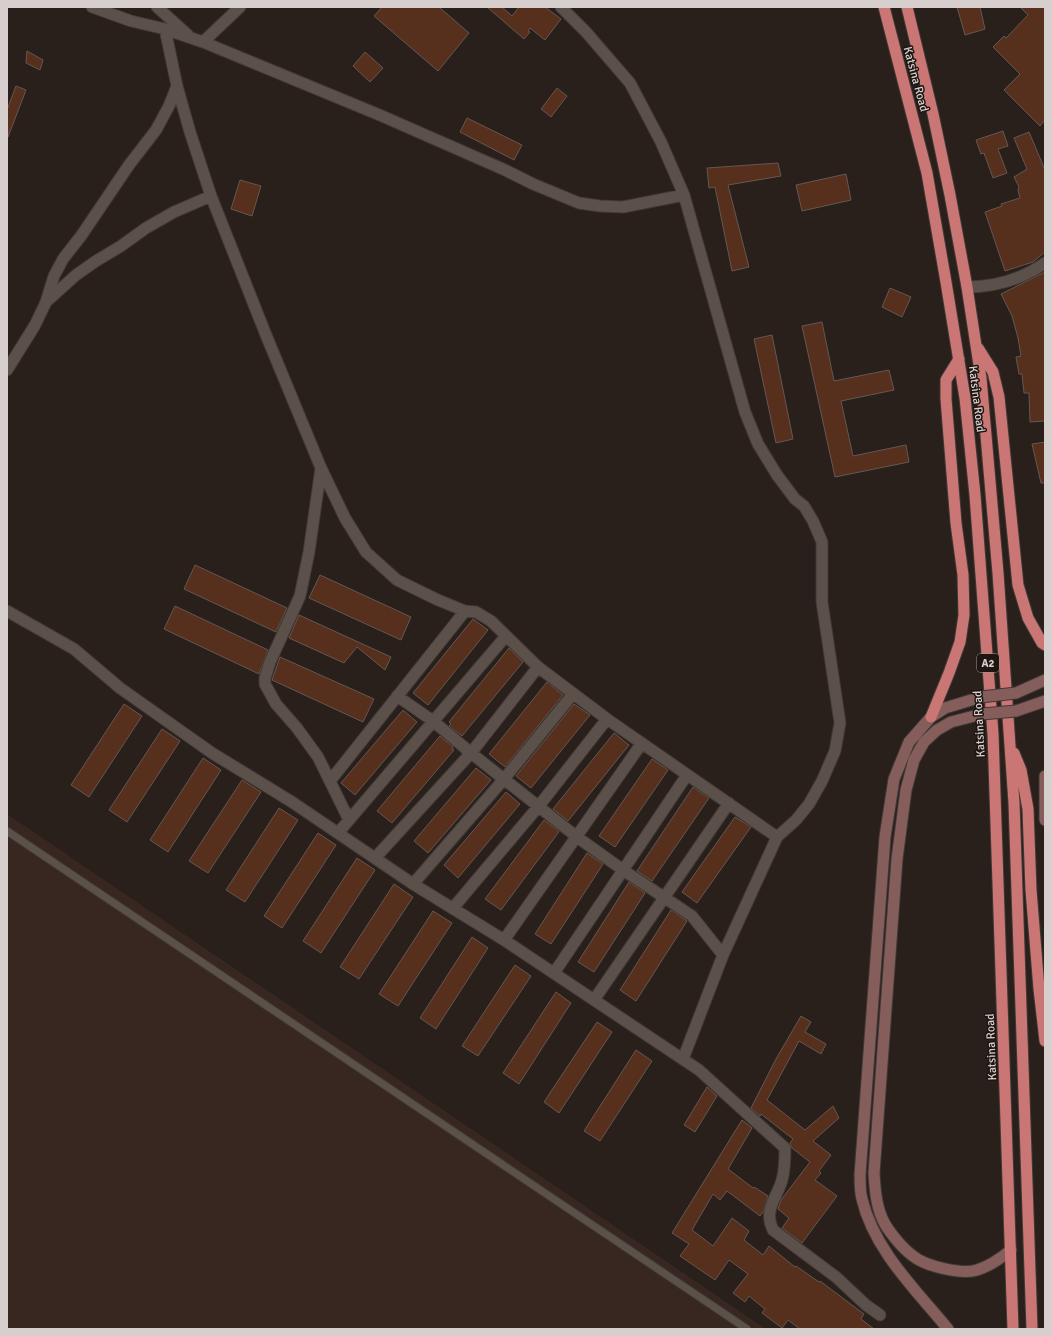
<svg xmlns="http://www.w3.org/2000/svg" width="1052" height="1336" font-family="Signika,sans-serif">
	<rect width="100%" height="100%" fill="#291f1b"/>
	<path fill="#372720" d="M7,814L44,839L766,1329H7Z"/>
	<path fill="#562f1d" stroke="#645853" d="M382,7H439L469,33L438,71L374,16Z
		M487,7H502L512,16L519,7H545L561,19L545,40L530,28L528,31L530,32L524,39Z
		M957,7H980L985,29L965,35Z
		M1020,7H1045V120L1040,126L1004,90L1020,74L993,47L1004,36L1006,38L1028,15Z
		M27,51L43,60L40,70L26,63Z
		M365,52L383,68L370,82L353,66Z
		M16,86L26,90L8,137L7,110Z
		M557,88L567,96L551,117L541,109Z
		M467,118L522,145L514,160L460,132Z
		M1003,131L1008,146L998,149L1007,173L993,178L984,153L981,154L976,140Z
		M1029,132L1045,170V252L1033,262L1005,271L985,212L1002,206L1001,204L1020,198L1018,190L1019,187L1014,177L1027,169L1014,138Z
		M778,163L781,176L728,185L749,267L732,271L715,187L709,188L707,168Z
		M846,174L851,200L802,211L796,185Z
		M240,180L261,186L252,216L231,209Z
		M1045,272V421L1030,422L1029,393H1024L1022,374H1019L1016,357L1021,356L1018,338L1012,316L1001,294Z
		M890,288L911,297L902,317L882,307Z
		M822,322L834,381L889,370L894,390L841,401L853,456L906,445L909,462L835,477L802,326Z
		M772,335L793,439L776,443L754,339Z
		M1045,442V483H1041L1032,444Z
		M195,565L287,608L276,632L184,589Z
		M320,575L411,617L401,640L309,598Z
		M175,606L268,650L259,674L164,629Z
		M299,615L391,657L385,670L357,647L344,663L289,638Z
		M473,619L488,630L428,705L413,693Z
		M509,648L523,662L462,736L449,726L451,724L449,722Z
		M280,657L374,699L363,722L272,680Z
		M547,682L563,695L505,767L489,754Z
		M124,704L142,716L89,797L71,785Z
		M574,704L590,715L531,788L516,776Z
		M403,710L417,722L355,795L341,783Z
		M162,729L180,741L127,822L109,810Z
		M614,733L629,745L568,821L553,809Z
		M440,736L453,747L452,749L454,750L392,823L377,811Z
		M203,758L221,770L168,852L150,840Z
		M652,759L668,770L615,847L599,836Z
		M476,768L491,780L428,853L414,841Z
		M242,780L261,792L208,873L189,861Z
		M693,787L709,798L652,881L637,871Z
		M506,792L520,804L458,878L444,865Z
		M279,808L298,820L245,902L226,890Z
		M735,817L751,827L697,903L682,892Z
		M544,820L559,831L558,833L501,910L485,899Z
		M318,833L336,845L282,928L264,916Z
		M587,853L603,864L551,944L535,934Z
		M357,858L375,870L321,953L303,941Z
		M629,882L645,893L594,972L578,962Z
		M394,884L413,897L359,979L340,967Z
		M671,910L687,921L636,1001L620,990Z
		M433,911L452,923L398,1006L379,994Z
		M472,937L488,948L436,1029L420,1018Z
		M515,965L531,976L478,1056L462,1046Z
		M556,992L571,1003L519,1084L503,1073Z
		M801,1016L811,1022L805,1032L826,1044L821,1054L799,1041L767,1100L805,1130L833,1106L839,1118L813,1141L831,1155L819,1171L821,1173L815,1180L837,1196L802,1243L782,1228L789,1218L778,1209L781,1200L810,1162L792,1148L790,1143L793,1139L761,1114L760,1116L751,1108L776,1059Z
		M597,1022L612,1032L559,1113L544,1102Z
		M636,1050L652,1061L600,1141L584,1131Z
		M707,1087L717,1096L695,1132L684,1125Z
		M742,1120L752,1128L728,1169L753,1188L754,1187L768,1196L763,1212L760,1216L727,1191L720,1200L713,1194L692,1230L713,1246L732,1218L749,1231L744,1240L763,1255L769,1246L795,1267L796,1266L819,1282L820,1281L864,1314L861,1319L874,1329H800L788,1320L782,1328L762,1313L765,1309L749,1296L745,1302L733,1293L748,1274L729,1260L715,1280L680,1256L689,1244L672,1233Z"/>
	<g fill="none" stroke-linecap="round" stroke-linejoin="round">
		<g stroke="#403936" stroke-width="9">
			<path id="service" d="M7,831L747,1329"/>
		</g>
		<g stroke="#403936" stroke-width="13">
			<path id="minor" d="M92,7L131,21L165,29L203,42L382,116L505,170L533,184L579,203L600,206L623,207L684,195
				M157,7L188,35
				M561,7L586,32L630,83L661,142L684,195L745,412L758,444L777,475L795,499L804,506L813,521L822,542V602L840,723L835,751L822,781L809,804L796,820L777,837L723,955L683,1059
				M165,29L177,86L190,132L211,196L266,335L321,468L345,518L366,552L397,580L438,600L465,611L476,612L491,621L538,667L607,719L777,837
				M203,42L240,7
				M967,287C995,287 1022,279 1045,263
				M46,302L76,275L96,261L121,246L146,228L174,212L211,196
				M7,370L35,325L46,302L54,276L63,259L81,236L129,165L156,130L169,106L177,86
				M321,468L309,552L300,596L270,662L265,678V684L276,704L297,728L318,757L349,820
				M7,611L74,649L120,688L212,753L292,802L413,884L504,940L699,1070L785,1148C785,1159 785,1169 782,1180C777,1198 763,1210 773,1230L836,1277L866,1305L880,1315
				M397,696L433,721L471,753L577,837L623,870L692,916L723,955
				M330,781L465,611
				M338,833L506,636
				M375,858L471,753L538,667
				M413,884L504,779L573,694
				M453,908L538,807L607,719
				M504,940L642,743
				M554,973L687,775
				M594,1000L729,803"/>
		</g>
		<g stroke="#403936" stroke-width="13">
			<path id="secondary" d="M1016,693L1045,680
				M1016,711L1045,701
				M982,714L951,722L937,730L924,742L914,760L906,790L897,859L874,1173C875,1189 876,1204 882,1218C887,1230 902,1248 913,1256C925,1266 962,1275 977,1270C990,1266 1000,1259 1011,1250
				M1045,776V820
				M948,1329C916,1290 874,1250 862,1199C860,1192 860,1183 860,1175L885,837L894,779L909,742L931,717L945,708L981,697"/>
		</g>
		<g stroke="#403936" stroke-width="13">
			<path id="trunk" d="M884,7L927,173L946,282L965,398L975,495L993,734L1013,1329
				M907,7L933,114L950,195L967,287L981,378L998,573L1014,803L1032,1329
				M978,348L993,372L999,397L1018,585L1028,618L1042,643L1045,645
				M931,717L949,673L960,642L964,615L963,575L956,523L946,399V380L959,359
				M1014,753L1021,770L1028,809L1031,890L1039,989L1045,1041"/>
		</g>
		<use href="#service" stroke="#5c504b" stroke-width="7"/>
		<use href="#minor" stroke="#5c504b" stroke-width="11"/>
		<use href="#secondary" stroke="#855e5b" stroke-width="11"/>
		<use href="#trunk" stroke="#c97674" stroke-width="11"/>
		<g stroke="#403936" stroke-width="13" stroke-linecap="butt">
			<path id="secondary-bridge" d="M981,697L1016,693
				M982,714L1016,711"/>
		</g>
		<use href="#secondary-bridge" stroke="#855e5b" stroke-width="11"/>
	</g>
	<g text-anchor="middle" stroke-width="3" stroke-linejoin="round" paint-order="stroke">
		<rect fill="#1f1612" stroke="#9f9895" stroke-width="1" x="977" y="654" width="22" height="18" rx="3"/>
		<g font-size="11" font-weight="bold" fill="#d6cfcd">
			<text x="988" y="667">A2</text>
		</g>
		<g font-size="12" fill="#d6cfcd" stroke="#1f1612">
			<text transform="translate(916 79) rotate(75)" y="4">Katsina Road</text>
			<text transform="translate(977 399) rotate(83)" y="4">Katsina Road</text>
			<text transform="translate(979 724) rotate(-93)" y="4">Katsina Road</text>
			<text transform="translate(991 1047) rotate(-92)" y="4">Katsina Road</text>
		</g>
	</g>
	<rect width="1052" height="1336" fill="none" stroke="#d6cfcd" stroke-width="16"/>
</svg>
